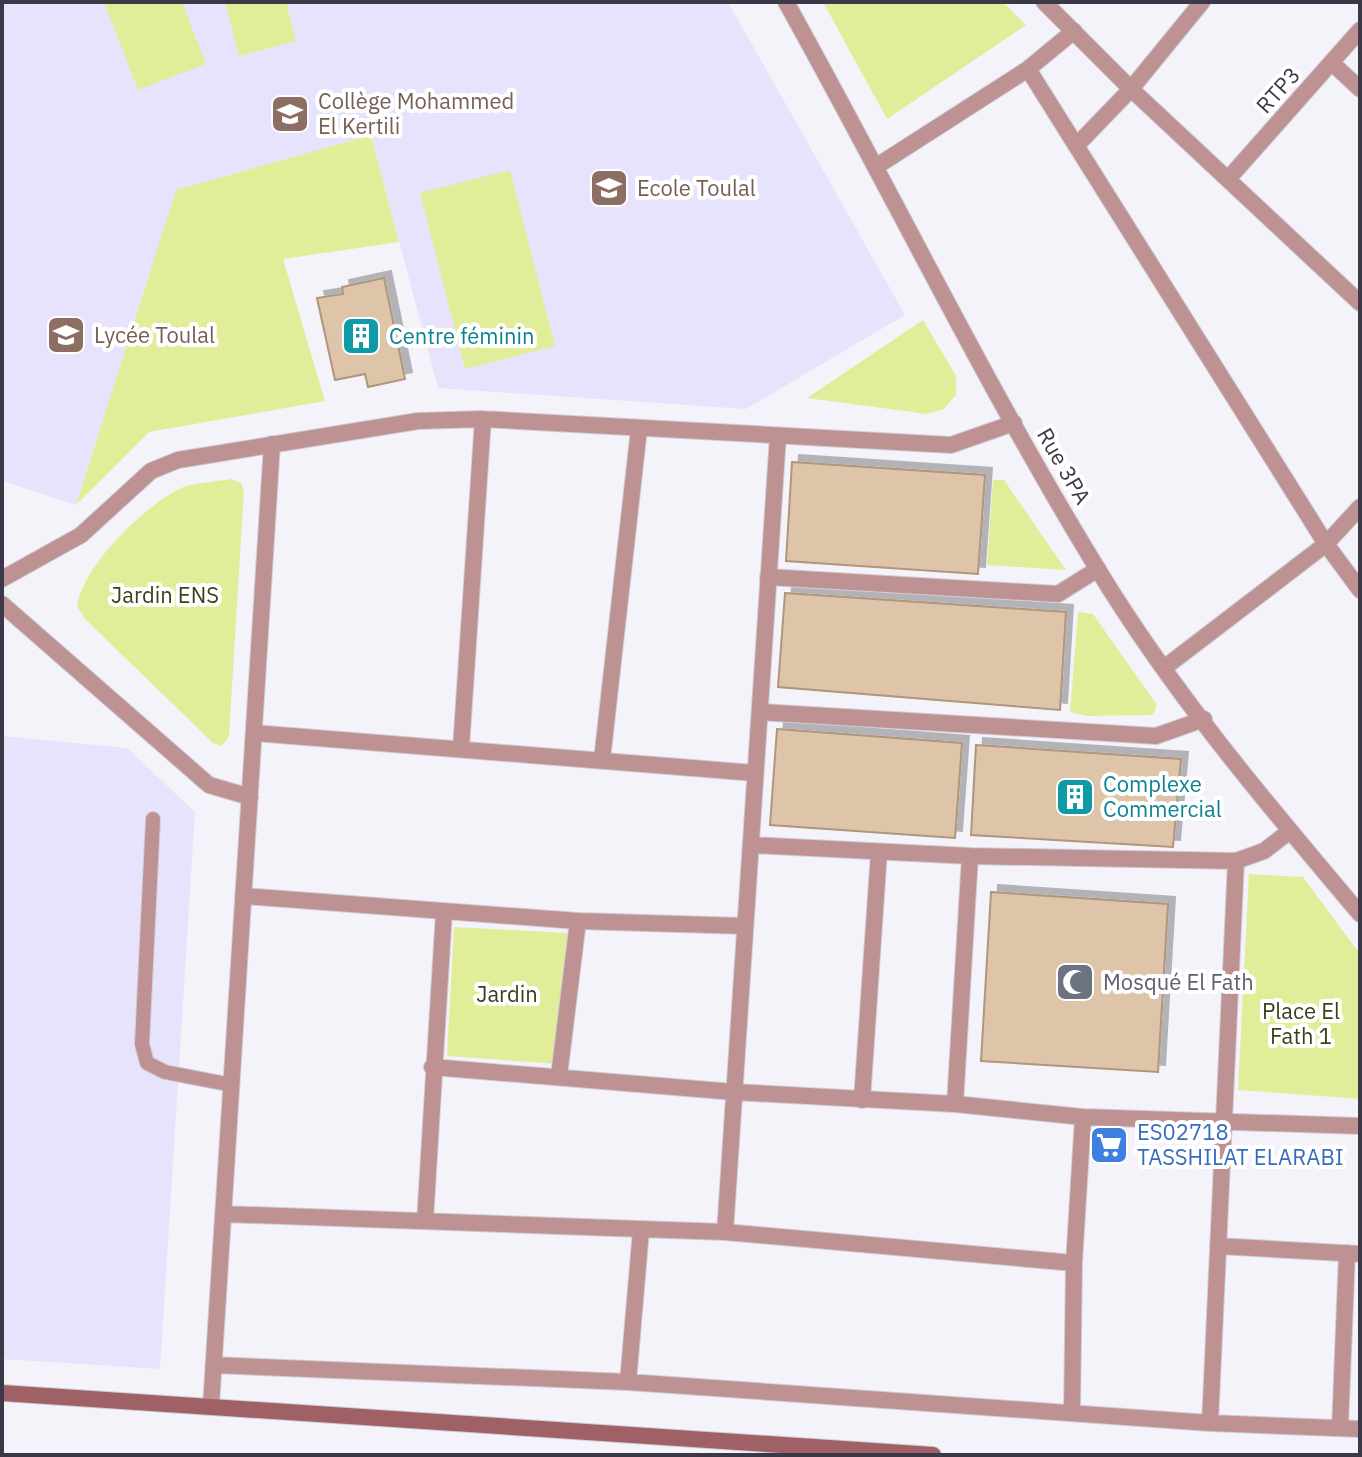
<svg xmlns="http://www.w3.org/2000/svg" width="1362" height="1457" font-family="'IBM Plex Sans',sans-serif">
	<defs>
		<filter id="shadow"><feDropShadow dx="7" dy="-7" stdDeviation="0" flood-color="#0004"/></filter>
	</defs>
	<rect width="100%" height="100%" fill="#f4f3fa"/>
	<path fill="#e7e3fc" d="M2,2H728L905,315L746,409L438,388L371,135L177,190L76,505L2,481Z
		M2,736L127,748L195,812L160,1369L2,1359Z"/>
	<path fill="#e2ed9a" d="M104,2H182L206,64L138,90Z
		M225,2H286L296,41L239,56Z
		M823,2H1003L1026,25L887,119Z
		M371,135L399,242L283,259L325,401L149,432L76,505L176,190Z
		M510,170L555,346L465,369L420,193Z
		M923,320L956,376V395L944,409L927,414L807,398Z
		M232,479L241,483L244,491L229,736L222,746L213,743L85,619L77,606C83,566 142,509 177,490C192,482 215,482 232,479Z
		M993,480H1004L1066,570L987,565Z
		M1078,612L1093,614L1157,705L1153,715L1088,716L1070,712Z
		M1249,874L1303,877L1360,954V1099L1238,1090Z
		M454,927L568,933L557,1064L447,1056Z"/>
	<path fill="#dec4a8" stroke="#af967b" stroke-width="2" filter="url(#shadow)" d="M384,278L405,379L368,387L365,374L335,380L317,298L343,294L342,287Z
		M792,462L985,475L978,574L786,561Z
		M785,593L1066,612L1060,710L778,687Z
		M777,729L962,743L955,838L770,825Z
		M976,745L1181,759L1173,847L971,835Z
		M991,892L1168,904L1158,1072L981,1061Z"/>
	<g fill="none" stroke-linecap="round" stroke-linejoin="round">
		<g stroke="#cfced6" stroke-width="16">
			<path id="service" d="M153,819L142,1044L147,1063L165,1072L232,1085"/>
		</g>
		<g stroke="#cfced6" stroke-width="18">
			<path id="pedestrian" d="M768,577L1058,594L1098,569
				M1340,1428L1347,1253"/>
		</g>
		<g stroke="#cfced6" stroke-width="18">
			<path id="minor" d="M1044,2L1131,89L1360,303
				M1332,63L1360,89
				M1028,69L1326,544L1360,590
				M1077,145L1131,89L1202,2
				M877,166L1028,69L1074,31
				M1228,179L1360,30
				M2,579L81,535L151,471L178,460L418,421L483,419L951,445L1014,423
				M2,604L209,785L250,797
				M1164,668L1326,544L1360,507
				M760,712L1156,736L1204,719
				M254,733L755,773
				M461,748L483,419
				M602,760L639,429
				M751,845L970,856L1236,861L1264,851L1290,831
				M243,896L578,921L745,926
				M432,1067L734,1092L955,1104L1083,1117L1360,1126
				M559,1076L578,921
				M862,1100L879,852
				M955,1104L970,856
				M223,1214L725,1232L1074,1263
				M425,1221L444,912
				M725,1232L778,436
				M1218,1246L1360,1254
				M214,1365L628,1382L1210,1423L1360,1429
				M628,1382L641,1230
				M211,1406L272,444
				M1072,1412L1074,1263L1083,1117
				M1210,1423L1236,861"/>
		</g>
		<g stroke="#cfced6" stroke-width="18">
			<path id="tertiary" d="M786,2C891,190 985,385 1097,568C1172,692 1267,804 1360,914"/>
		</g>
		<g stroke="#cfced6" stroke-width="18">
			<path id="secondary" d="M2,1393L933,1455"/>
		</g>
		<use href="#service" stroke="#be9193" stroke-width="14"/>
		<use href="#pedestrian" stroke="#be9193" stroke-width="16"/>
		<use href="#minor" stroke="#be9193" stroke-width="16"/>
		<use href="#tertiary" stroke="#be9193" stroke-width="16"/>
		<use href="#secondary" stroke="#a06166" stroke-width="16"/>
	</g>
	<defs>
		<g id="university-square" transform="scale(2)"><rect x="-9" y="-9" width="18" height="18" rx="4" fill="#8d6e63" stroke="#fff"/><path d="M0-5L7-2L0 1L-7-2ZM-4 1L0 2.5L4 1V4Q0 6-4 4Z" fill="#fff"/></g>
		<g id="school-square" transform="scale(2)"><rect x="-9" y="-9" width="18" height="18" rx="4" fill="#8d6e63" stroke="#fff"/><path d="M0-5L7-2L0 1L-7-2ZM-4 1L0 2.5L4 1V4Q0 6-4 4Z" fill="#fff"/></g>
		<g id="building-square" transform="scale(2)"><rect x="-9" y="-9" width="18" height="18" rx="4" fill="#0f9aa8" stroke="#fff"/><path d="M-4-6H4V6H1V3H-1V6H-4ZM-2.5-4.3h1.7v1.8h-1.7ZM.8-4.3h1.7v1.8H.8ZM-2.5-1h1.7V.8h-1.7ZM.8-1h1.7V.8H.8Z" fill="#fff"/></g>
		<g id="mosque-square" transform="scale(2)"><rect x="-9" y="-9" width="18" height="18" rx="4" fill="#6b7280" stroke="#fff"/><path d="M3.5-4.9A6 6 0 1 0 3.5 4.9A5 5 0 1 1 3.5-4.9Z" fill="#fff"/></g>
		<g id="supermarket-square" transform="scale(2)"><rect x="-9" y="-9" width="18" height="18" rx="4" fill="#3f7fe0" stroke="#fff"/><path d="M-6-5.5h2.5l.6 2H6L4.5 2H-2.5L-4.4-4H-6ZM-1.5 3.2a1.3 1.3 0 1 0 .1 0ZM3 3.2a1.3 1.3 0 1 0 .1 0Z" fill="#fff"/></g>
	</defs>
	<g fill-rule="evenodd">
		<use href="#university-square" x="290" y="114"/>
		<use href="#school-square" x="609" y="188"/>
		<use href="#university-square" x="66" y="335"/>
		<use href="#building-square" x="361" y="336"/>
		<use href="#building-square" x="1075" y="797"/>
		<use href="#mosque-square" x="1075" y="982"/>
		<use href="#supermarket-square" x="1109" y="1145"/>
	</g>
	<g text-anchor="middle" stroke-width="8" stroke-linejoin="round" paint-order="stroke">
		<g font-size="22" fill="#3b3947" stroke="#fff">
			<text transform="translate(1278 90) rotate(-48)" y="8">RTP3</text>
			<text transform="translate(1064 466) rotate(60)" y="8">Rue 3PA</text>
		</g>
		<g font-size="22" fill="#785e54" stroke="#fff" text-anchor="start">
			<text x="318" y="109">Collège Mohammed<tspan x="318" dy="25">El Kertili</tspan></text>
			<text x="637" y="196">Ecole Toulal</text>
			<text x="94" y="343">Lycée Toulal</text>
		</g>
		<g font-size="22" fill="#0d838f" stroke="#fff" text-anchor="start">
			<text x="389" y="344">Centre féminin</text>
			<text x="1103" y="792">Complexe<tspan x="1103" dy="25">Commercial</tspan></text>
		</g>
		<g font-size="22" fill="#3c4018" stroke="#fff">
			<text x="165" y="603">Jardin ENS</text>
			<text x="507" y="1002">Jardin</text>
			<text x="1301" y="1019">Place El<tspan x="1301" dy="25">Fath 1</tspan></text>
		</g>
		<g font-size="22" fill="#5b616d" stroke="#fff" text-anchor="start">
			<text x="1103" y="990">Mosqué El Fath</text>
		</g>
		<g font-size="22" fill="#366cbe" stroke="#fff" text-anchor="start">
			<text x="1137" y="1140">ES02718<tspan x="1137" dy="25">TASSHILAT ELARABI</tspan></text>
		</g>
	</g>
	<rect width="1362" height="1457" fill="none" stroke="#3b3947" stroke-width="8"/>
</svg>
